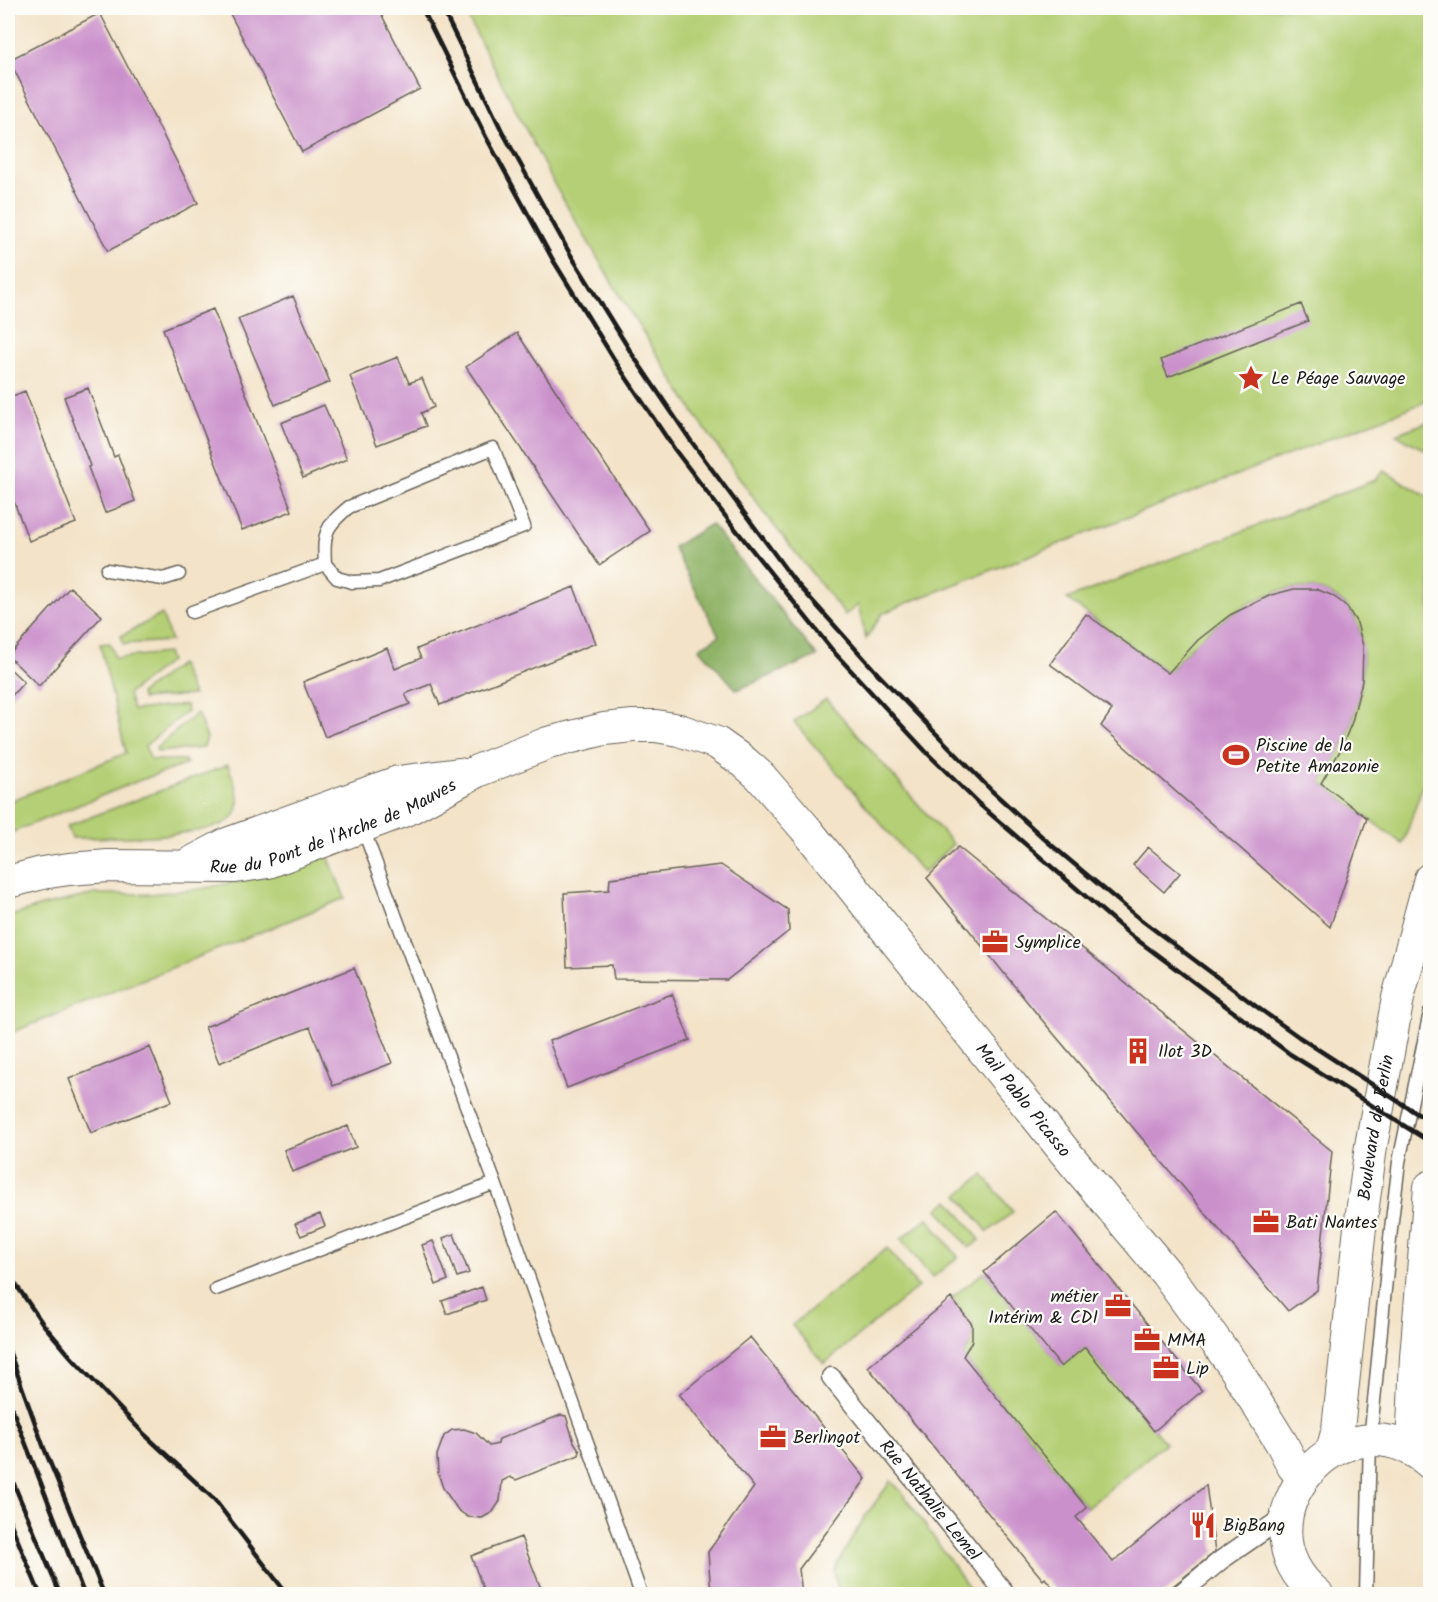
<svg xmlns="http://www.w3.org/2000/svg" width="1438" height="1602" font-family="Kalam,sans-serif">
	<rect width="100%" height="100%" fill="#fdfcf7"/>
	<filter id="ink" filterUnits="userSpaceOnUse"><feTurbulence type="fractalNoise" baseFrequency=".0167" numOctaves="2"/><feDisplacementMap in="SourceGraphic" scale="12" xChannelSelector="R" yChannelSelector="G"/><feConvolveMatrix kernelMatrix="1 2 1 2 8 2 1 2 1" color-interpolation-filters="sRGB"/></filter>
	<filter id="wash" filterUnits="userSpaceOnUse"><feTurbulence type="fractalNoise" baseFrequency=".008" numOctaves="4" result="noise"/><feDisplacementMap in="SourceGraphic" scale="24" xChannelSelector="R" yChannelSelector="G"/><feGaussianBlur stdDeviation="1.35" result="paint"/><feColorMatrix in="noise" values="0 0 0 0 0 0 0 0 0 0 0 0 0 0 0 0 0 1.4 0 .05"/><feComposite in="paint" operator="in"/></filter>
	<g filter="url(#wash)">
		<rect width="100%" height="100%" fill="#f3e3c8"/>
		<path fill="#b4cf74" stroke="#687648" stroke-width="1.5" d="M463,8H1430V400L902,605L882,614L866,639L858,605L845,615L765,514L698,419L619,294L555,186Z
			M1430,421V453L1396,434Z
			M1384,471L1430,498V763L1403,844L1321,783C1331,766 1342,750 1349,731C1364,691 1378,618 1330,594C1276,567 1199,633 1168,673L1067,599L1375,480Z
			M162,614L171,641L123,644L121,636Z
			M110,643L115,658L167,653L170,661L128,694L133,710L186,705L187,711L145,746L151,760H185L187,764L138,781L8,834V802L126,753L100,644Z
			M180,664L193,695L142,699L140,694Z
			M826,699L953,844L923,873L794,722Z
			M197,713L207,738L203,748L157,752L156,748Z
			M228,765C233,780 243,798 236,813C225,840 100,837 72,838L67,826Z
			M326,851L345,898L8,1034V917L42,906L95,894H149L201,889L252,878Z
			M983,1175L1013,1212L988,1232L958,1195Z
			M949,1200L980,1240L969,1248L938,1209Z
			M928,1218L958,1257L932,1278L901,1239Z
			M887,1248L918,1287L824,1364L792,1325Z
			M984,1272L1061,1366L1085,1347L1165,1443L1087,1508L963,1356C983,1331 967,1319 951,1298Z
			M891,1481L902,1492L973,1594H839L834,1572L837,1564L864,1518Z"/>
		<path fill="#8fb266" stroke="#566741" stroke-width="1.5" d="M711,524L817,656L737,690L699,648L719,636L673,547Z"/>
		<g id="blocks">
			<path fill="#ca90cb" d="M227,8H378L420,89L302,152Z
				M100,13L198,203L108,251L9,60Z
				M293,296L330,382L275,405L238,319Z
				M1301,304L1308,321L1168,377L1161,360Z
				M213,309L292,511L242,530L163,329Z
				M517,333L650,531L599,565L466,367Z
				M398,357L409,383L422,378L434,407L421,413L426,426L377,445L350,376Z
				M88,388L114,457L118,455L135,501L105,513L88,467L90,466L64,397Z
				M25,391L76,523L29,541L8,486V398Z
				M324,405L347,459L303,478L281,423Z
				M70,587L102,616L39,686L8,656Z
				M574,587L596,643L440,705L431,684L405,694L410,704L325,737L303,682L387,648L395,669L421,658L417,649Z
				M1294,589H1316L1331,595L1340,601L1347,607L1357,623L1363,646L1362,681L1352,722L1340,751L1321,783L1367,818L1330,927L1101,726L1112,710L1050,664L1086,614L1168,673L1198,640L1230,615L1271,595Z
				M8,667L24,682L8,700Z
				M958,847L1332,1151L1317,1290L1288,1311L1037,1014L927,878Z
				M1148,847L1180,873L1164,892L1133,865Z
				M721,865L788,910L789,931L727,980L614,979L612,965L567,967L564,893L609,890L610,878Z
				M354,968L392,1063L333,1086L310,1027L219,1063L205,1027Z
				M672,994L690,1040L567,1088L549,1041Z
				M150,1047L172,1101L91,1133L69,1079Z
				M348,1126L356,1147L292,1172L284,1150Z
				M1056,1212L1202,1391L1154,1431L1085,1347L1061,1367L984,1272Z
				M320,1214L325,1226L301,1236L295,1224Z
				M454,1234L469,1273L457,1277L443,1238Z
				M433,1241L448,1280L436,1285L422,1245Z
				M482,1287L486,1300L447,1314L442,1301Z
				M951,1298L972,1324V1341L963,1356L1087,1508L1076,1517L1113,1562L1206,1485L1215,1552L1163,1594H1058L1045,1578L1043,1580L868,1367Z
				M750,1337L866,1479L799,1569L802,1594H711L708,1552L754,1487L679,1395Z
				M561,1415L566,1416L574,1442L580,1451L579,1455L516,1480L510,1477L502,1481L500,1501L493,1512L482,1518L468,1517L458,1510L443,1488L438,1473L437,1455L444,1436L452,1430L464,1429L476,1433L489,1446L498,1444L499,1439Z
				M521,1537L543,1594H485L471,1556Z"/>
		</g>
	</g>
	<g filter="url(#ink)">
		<use href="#blocks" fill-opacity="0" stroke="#676258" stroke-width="1.5"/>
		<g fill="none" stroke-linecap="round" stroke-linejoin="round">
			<g stroke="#676258" stroke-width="15">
				<path id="service" d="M107,570L163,579L179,574
					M192,612L325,564C323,533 325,527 349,507L493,448L524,526L379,581L352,582L337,578L325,564
					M362,826L495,1183L641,1594
					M216,1289L495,1183
					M1366,1594L1370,1441L1391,1229L1399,1162L1430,1012"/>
			</g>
			<g stroke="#676258" stroke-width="21">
				<g id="pedestrian">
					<path id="s1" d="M831,1377L1006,1594"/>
					<path d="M1180,1594L1221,1560L1288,1514"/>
				</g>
			</g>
			<g stroke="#676258" stroke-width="34">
				<g id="tertiary">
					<path d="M189,864L227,844L398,782L459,774"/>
					<path id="s2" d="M8,882L42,873L69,869L108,866L235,867L268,862L408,809L477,771L548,743L604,729L633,726H656L679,730L717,743L744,762L760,776L805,828L1065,1152L1166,1273L1233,1365L1282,1444L1293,1466L1303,1478"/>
					<path d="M1412,1450L1416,1357L1430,1187"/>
					<path id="s3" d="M1332,1451L1338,1429L1360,1228L1371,1146L1398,998L1430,879"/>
					<path d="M1317,1594C1229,1522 1343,1386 1430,1463"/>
				</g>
			</g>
			<use href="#service" stroke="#fff" stroke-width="12"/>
			<use href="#pedestrian" stroke="#fff" stroke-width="18"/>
			<use href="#tertiary" stroke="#fff" stroke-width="32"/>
			<path stroke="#1c1c1c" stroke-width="4.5" d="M422,8L486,137L553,260L617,364L675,450L729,521L833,651L929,755L979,804L1128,933L1290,1054L1430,1142
				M442,8L502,131L569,252L632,354L691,441L793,579L878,674L992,791L1049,843L1140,919L1257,1007L1299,1037L1430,1122
				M8,1273L43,1324L71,1357L144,1434L214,1499L287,1594
				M8,1348L44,1448L104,1594
				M8,1398L84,1594
				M8,1470L60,1594
				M8,1517L40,1594"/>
		</g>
	</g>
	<defs>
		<g id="sight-bare" transform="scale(2.07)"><path d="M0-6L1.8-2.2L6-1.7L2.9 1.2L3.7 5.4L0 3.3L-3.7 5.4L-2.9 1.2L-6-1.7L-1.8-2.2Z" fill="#c8321e" stroke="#fdfcf7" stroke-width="2.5" paint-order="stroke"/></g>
		<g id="stadium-bare" transform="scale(2.07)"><path d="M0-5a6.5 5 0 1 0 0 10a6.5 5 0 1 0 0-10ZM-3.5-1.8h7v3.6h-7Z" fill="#c8321e" stroke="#fdfcf7" stroke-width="2.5" paint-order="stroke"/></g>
		<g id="office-bare" transform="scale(2.07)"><path d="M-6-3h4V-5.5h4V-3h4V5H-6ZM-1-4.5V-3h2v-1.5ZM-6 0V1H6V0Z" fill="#c8321e" stroke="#fdfcf7" stroke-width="2.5" paint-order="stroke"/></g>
		<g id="building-bare" transform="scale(2.07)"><path d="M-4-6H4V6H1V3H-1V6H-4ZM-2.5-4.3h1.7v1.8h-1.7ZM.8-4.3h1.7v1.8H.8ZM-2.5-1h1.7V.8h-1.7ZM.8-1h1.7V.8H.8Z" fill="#c8321e" stroke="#fdfcf7" stroke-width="2.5" paint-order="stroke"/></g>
		<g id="restaurant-bare" transform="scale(2.07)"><path d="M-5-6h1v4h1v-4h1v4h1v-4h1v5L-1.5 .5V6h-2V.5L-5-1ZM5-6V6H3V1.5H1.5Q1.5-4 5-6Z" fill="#c8321e" stroke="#fdfcf7" stroke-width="2.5" paint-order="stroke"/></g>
	</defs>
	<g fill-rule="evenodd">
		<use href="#sight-bare" x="1251" y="378"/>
		<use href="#stadium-bare" x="1236" y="755"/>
		<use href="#office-bare" x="995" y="942"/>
		<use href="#building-bare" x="1138" y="1051"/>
		<use href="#office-bare" x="1266" y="1222"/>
		<use href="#office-bare" x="1118" y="1306"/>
		<use href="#office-bare" x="1147" y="1340"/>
		<use href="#office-bare" x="1166" y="1368"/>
		<use href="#office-bare" x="773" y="1437"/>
		<use href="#restaurant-bare" x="1203" y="1525"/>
	</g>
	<g text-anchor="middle" stroke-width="4.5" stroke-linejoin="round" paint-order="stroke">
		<g font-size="18" fill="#1c1c1c" stroke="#fdfcf7" text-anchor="start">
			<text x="1271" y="384">Le Péage Sauvage</text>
			<text x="1256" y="751">Piscine de la<tspan x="1256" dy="21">Petite Amazonie</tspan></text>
			<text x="1015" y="948">Symplice</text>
			<text x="1158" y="1057">Ilot 3D</text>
			<text x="1286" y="1228">Bati Nantes</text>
			<text x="1098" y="1302" text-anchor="end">métier<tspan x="1098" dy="21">Intérim &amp; CDI</tspan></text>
			<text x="1167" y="1346">MMA</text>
			<text x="1186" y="1374">Lip</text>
			<text x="793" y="1443">Berlingot</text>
			<text x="1223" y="1531">BigBang</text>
		</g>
		<g font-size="18" fill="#1c1c1c" stroke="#fdfcf7">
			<text dy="6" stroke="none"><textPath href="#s2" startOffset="334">Rue du Pont de l'Arche de Mauves</textPath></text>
			<text dy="6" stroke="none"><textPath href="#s2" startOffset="1212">Mail Pablo Picasso</textPath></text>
			<text dy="6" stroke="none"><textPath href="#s3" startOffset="327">Boulevard de Berlin</textPath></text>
			<text dy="6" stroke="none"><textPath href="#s1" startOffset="158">Rue Nathalie Lemel</textPath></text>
		</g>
	</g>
	<rect width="1438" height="1602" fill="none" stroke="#fdfcf7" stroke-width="30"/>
</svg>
